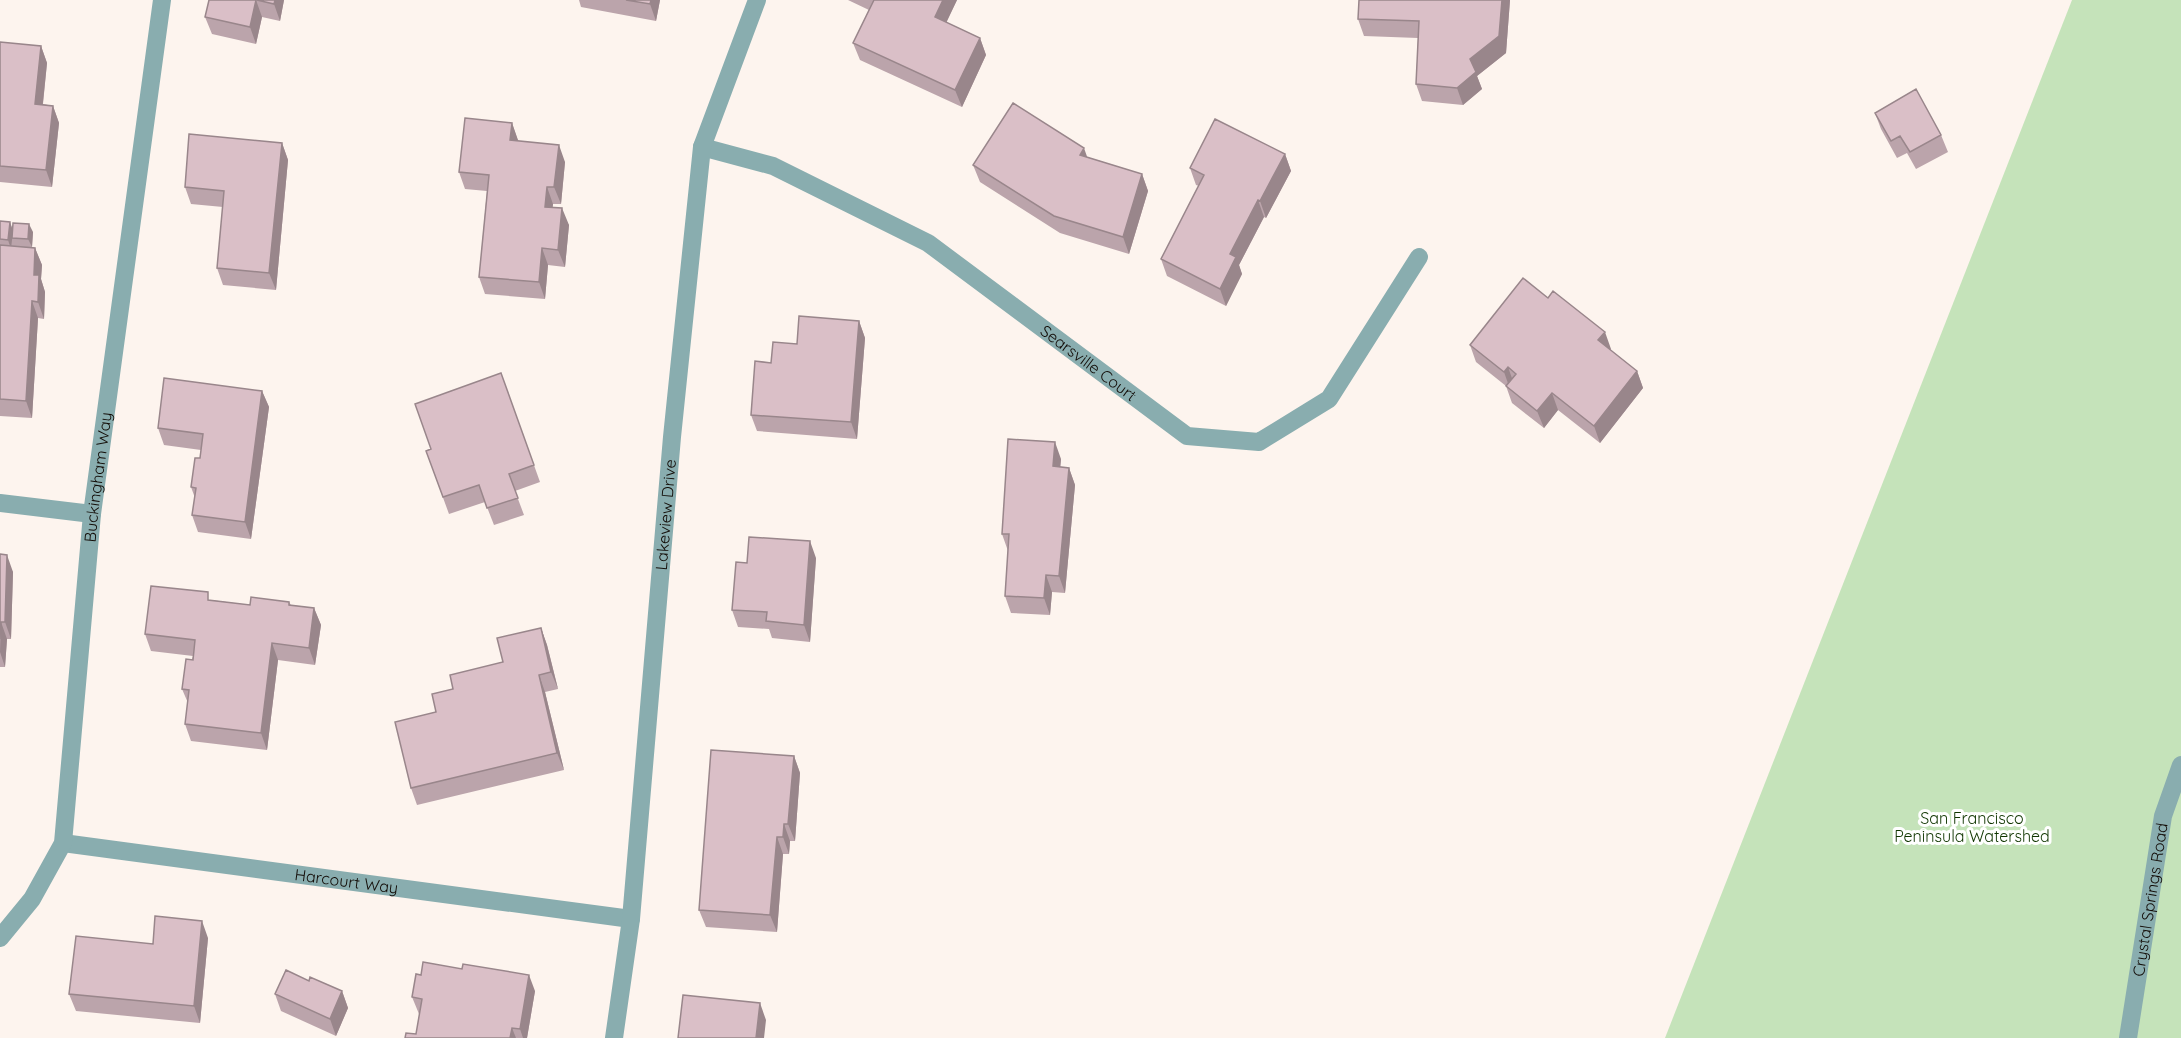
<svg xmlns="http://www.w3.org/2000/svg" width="2181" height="1038" font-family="Quicksand,sans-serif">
	<rect width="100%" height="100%" fill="#fdf4ee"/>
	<path fill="#c5e3ba" d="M2072,0H2181V1038H1665Z"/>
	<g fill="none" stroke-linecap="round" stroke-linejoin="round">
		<g stroke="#89adaf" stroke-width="18">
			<path id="s1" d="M702,147L773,166L928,243L1187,436L1259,442L1329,399L1419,257"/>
			<path d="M0,503L92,514"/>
			<path id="s2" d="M63,843L631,919"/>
			<path id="s3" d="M0,938L32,899L63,843L92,514L162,0"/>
			<path id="s4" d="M614,1038L631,919L672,437L702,147L757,0"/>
		</g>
		<path stroke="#89adaf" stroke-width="18" id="s5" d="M2128,1038L2163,816L2181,765"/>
	</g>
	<path fill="#bba4ab" d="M209,0H284L280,21L262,17L256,44L212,34L205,17Z
		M579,0H660L656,21L581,7Z
		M848,0H957L946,22L980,38L986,55L962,107L860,60L853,43L869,10Z
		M1510,0L1506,53L1477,76L1482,89L1463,105L1422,101L1416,84L1418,38L1364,36L1358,19Z
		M0,42L41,46L47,63L43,104L53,106L59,123L52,187L0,182Z
		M1875,113L1941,135L1948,152L1916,169L1907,153L1897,158L1881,129Z
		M512,123L518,141L565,162L561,204H553L552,208L569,225L565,267L548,265L545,299L485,294L479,277L487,191L465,189L459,172Z
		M282,143L288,160L276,290L223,285L217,268L223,207L191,204L185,187Z
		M1285,154L1291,171L1266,218L1264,217L1239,265L1242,274L1226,306L1167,276L1161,259L1199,186L1196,185L1190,168Z
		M1087,157L1142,174L1148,191L1129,254L1060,233L980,182L973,165Z
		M0,221L10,222L12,228L33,232L32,247L35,248L42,265L41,279L45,292L44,319L38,318L32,418L0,416Z
		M859,321L865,338L857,439L757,431L751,415L771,363L797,344Z
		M1470,345L1611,349L1610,350L1637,371L1643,388L1600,443L1558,410L1544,428L1512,403L1506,386L1476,362Z
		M501,373L540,482L515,491L524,515L494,525L485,502L449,514L426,451L431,449Z
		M262,391L269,407L251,539L198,532L192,515L195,498L191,487L200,458L201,450L164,445L158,428Z
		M1061,459L1060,467L1069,468L1075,485L1065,593L1052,592L1050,615L1011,613L1005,596L1008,551L1002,534Z
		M0,554L13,572L11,639H7L5,667H0Z
		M816,558L810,642L772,638L769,629L738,627L732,610L747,563Z
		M211,600L250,605L289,602L291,605L314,608L321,625L315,665L278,660L267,750L191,741L185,724L188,703L182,689L193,656L151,651L145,634Z
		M541,628L547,645L558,689L545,692L564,770L417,805L411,788L436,712L453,689L503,662Z
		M794,756L800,773L795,841H790L789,854H783L777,932L706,927L699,910Z
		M208,938L200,1023L76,1011L69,994L153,944Z
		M309,981L342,991L348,1008L336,1036L281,1011L275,994Z
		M535,991L527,1038H405L416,1034L420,1014H419L412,997Z"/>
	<path fill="#99868b" d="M256,0L262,17L256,44L250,27Z
		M275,0H284L280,21L274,4Z
		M651,0H660L656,21L650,4Z
		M943,0H957L941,34L935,17Z
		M1502,0H1510L1506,53L1477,76L1482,89L1463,105L1457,88L1470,59Z
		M980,38L986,55L962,107L955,90Z
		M41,46L47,63L41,121L35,104Z
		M53,106L59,123L52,187L46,170Z
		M512,123L518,140L516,157L510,140Z
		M282,143L288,160L276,290L269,273Z
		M559,145L565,162L561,204L554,187Z
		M1084,148L1090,165L1080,155Z
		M1285,154L1291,171L1266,218L1260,201Z
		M1142,174L1148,191L1129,254L1123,237Z
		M547,187L553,204L551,224L545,207Z
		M1258,200L1264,217L1239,265L1242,274L1226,306L1220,289L1230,254Z
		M562,208L569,225L565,267L558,250Z
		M10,222L13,231L11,249L8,240Z
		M29,224L33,232L32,247L28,239Z
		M35,248L42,265L41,279L45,292L44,319L38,302L34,275Z
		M542,248L548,265L545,299L539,282Z
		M32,301L38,318L32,418L26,401Z
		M859,321L865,338L857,439L851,422Z
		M1605,332L1611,349L1604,357L1598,340Z
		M1508,367L1514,384L1510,389L1504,372Z
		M1637,371L1643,388L1600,443L1594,426Z
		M262,391L269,407L251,539L245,522Z
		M1552,393L1558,410L1544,428L1537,411Z
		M1055,442L1061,459L1059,483L1053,466Z
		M1069,468L1075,485L1065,593L1059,576Z
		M810,541L816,558L810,642L804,625Z
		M7,555L13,572L11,639L5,622Z
		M1046,575L1052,592L1050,615L1044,598Z
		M314,608L321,625L315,665L309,648Z
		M1,622L7,639L5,667L0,652Z
		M541,628L547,645L558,689L551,672Z
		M272,643L278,660L267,750L261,733Z
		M539,675L545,692L564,770L557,753Z
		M794,756L800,773L795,841L788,824Z
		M784,824L790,841L789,854L783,837Z
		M777,837L783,854L777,932L770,915Z
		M202,921L208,938L200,1023L194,1006Z
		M529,975L535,991L527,1038H523L520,1029Z
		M342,991L348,1008L336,1036L330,1019Z
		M760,1003L766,1020L764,1038H756Z
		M512,1028L516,1038H510Z"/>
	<path fill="#dabfc7" stroke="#99868b" stroke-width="1.5" d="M209,0H256L250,27L205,17Z
		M257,0H275L274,4Z
		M626,0H651L650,4Z
		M874,0H943L935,17L980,38L955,90L853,43Z
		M1359,0H1502L1499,36L1470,59L1476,72L1457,88L1416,84L1419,21L1358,19Z
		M0,42L41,46L35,104L53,106L46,170L0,166Z
		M1916,89L1941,135L1910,152L1900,136L1891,141L1875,113Z
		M1013,103L1084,148L1080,155L1142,174L1123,237L1054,216L973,165Z
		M465,118L512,123L510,140L559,145L554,187H547L545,207L562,208L558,250L542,248L539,282L479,277L489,175L459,172Z
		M1215,119L1285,154L1260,201L1258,200L1230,254L1236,257L1220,289L1161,259L1204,175L1190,168Z
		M189,134L282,143L269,273L217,268L224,191L185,187Z
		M0,221L10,222L8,240L0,239Z
		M13,223L29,224L28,239L12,238Z
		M0,245L35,248L34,275H39L38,302L32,301L26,401L0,399Z
		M1523,278L1548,298L1553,291L1605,332L1598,340L1637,371L1594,426L1552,393L1537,411L1506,386L1516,374L1508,367L1504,372L1470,345Z
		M799,316L859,321L851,422L751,415L755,361L771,363L773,342L797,344Z
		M501,373L534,465L509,474L518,498L487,508L479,485L443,497L426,451L431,449L415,404Z
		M164,378L262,391L245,522L192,515L196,488L191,487L195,458H200L203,434L158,428Z
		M1008,439L1055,442L1053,466L1069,468L1059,576L1046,575L1044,598L1005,596L1009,534H1002Z
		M749,537L810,541L804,625L766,621L767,612L732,610L736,562L747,563Z
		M0,554L7,555L5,622H1L0,639Z
		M151,586L208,592V600L250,605L251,597L289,602V605L314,608L309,648L272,643L261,733L185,724L189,690L182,689L186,659L193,660L195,640L145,634Z
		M541,628L551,672L539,675L557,753L411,788L395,722L436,712L432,694L453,689L450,675L503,662L497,638Z
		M711,750L794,756L788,824H784L783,837H777L770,915L699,910Z
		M155,916L202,921L194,1006L69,994L76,936L153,944Z
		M423,962L462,969L463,964L529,975L520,1029L512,1028L510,1038H405L406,1033L416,1034L422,999L412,997L416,974L421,975Z
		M286,970L309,981L310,977L342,991L330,1019L275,994Z
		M683,995L760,1003L756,1038H678Z"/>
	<g text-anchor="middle" stroke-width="6" stroke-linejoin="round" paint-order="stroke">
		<g font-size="16" fill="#120b06" stroke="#fff">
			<text dy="6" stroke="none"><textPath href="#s1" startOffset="447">Searsville Court</textPath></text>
			<text dy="6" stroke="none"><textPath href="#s3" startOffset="482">Buckingham Way</textPath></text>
			<text dy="6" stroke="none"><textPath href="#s4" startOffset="526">Lakeview Drive</textPath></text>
			<text dy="6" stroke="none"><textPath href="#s2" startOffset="286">Harcourt Way</textPath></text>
			<text dy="6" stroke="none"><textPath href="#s5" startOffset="140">Crystal Springs Road</textPath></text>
		</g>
		<g font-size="16" fill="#103600" stroke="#fff">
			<text x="1972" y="824">San Francisco<tspan x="1972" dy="18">Peninsula Watershed</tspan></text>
		</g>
	</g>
</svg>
